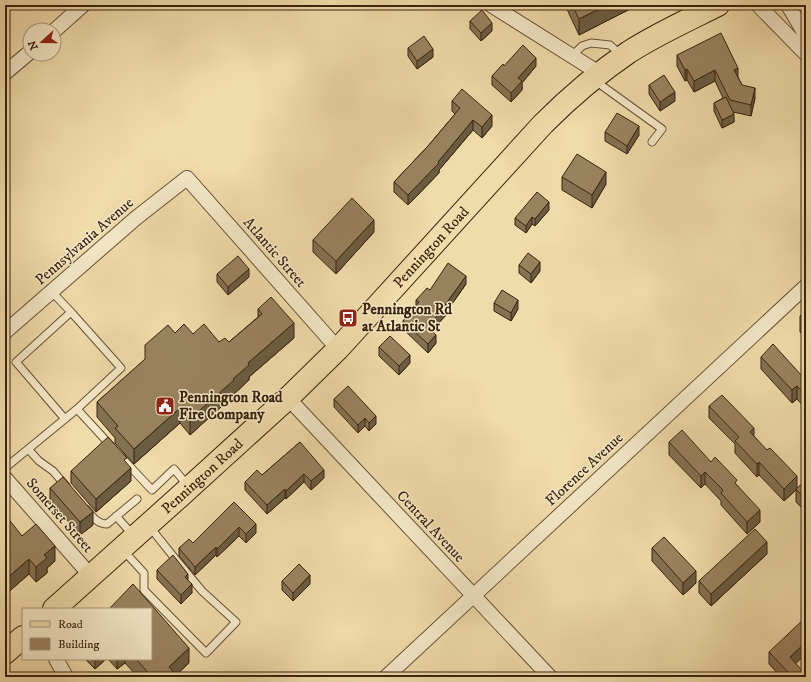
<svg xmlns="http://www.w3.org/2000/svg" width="811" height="682" font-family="'IM FELL DW Pica',serif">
	<rect width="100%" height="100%" fill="#f0dbaa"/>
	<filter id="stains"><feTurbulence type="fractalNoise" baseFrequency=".005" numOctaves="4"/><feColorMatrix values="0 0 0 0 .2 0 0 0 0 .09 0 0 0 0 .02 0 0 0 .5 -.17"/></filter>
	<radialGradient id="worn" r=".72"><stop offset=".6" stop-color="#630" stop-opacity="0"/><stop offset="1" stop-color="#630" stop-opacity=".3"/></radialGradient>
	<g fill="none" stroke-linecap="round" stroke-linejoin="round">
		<g stroke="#685135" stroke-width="9">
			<path id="lane" d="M572,56L582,46L591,43L610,45L621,55
				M594,80L662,129L652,142
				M51,291L71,312
				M65,419L16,362L71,312L121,368L77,409
				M28,449L39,461L53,471L66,486
				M121,457L152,490L174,469L188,486
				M5,468L77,409L111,446
				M86,509C92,516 97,524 107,524L137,499
				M116,516L133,535
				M123,550L144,573V590L206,653L236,622L202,591L177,561L149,526"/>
		</g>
		<g stroke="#685135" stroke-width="16">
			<path id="street" d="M491,5L599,73
				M758,5L806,54
				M788,5L806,36
				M54,31L83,5
				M5,73L30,52
				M5,332L136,218L187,178L338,349
				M288,398L550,677
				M5,478L90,575
				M56,659L66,677
				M386,677L806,286"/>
		</g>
		<g stroke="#3a230e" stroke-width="24">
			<g id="primary">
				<path id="s1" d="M54,609L178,498L288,398L338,349L543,124C570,97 598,73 629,52C657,34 688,20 718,5"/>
				<path d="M5,653L23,637"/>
			</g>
		</g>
		<use href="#lane" stroke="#f5e8c8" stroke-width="7"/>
		<use href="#street" stroke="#f5e8c8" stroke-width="14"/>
		<use href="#primary" stroke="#f0dbaa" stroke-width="22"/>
	</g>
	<path fill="#847152" stroke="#3a230e" d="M532,5H541L538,9Z
		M565,5H638L579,35Z
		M470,21L492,31L481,41L470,29Z
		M408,48L433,57L417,69L408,56Z
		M677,55L738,77L742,85L755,98L751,116L733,112L734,122L722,128L714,111V103L723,98L715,81L694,92L687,80L685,81L677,66Z
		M504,66H536L522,83V90L511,102L492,85V76Z
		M649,85L675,101L660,111L649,94Z
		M452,101L492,126L482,138L473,130L439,170V173L408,205L394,192V182L428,146L455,114L452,111Z
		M605,132L639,135L627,154L605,141Z
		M562,177L606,184L592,208L562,190Z
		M549,210L535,226L532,224L526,233L515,225V218Z
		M374,232L336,274L313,252V240Z
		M519,265L540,271L531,283L519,273Z
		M217,274L249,277L228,295L217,282Z
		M466,284L447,311V314L434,328V331L433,332L436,343L428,353L403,329V321L416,306V300L430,290Z
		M494,303L518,309L511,321L494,311Z
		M258,309L294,338L249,377V380L234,394V395L190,435L180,423L134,464L115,443V438L97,417V402L175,333L193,334L219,342H229L258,317Z
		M806,310V339L800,332V316Z
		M379,347L410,363L399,375L379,356Z
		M761,357L802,376L806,372V409L797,399L792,403L761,369Z
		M334,399L376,424L369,431L365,426L358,433L334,407Z
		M709,406L754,436L797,489L806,480V512L796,502V490L784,501L759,475L757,477L735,453V444L709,418Z
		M300,442L324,478L311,490L304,482L286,499L285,498L267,514L245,490V482L262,475Z
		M669,442L711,462L737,485L760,522L747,534L721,505V501L705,484L701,488L669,455Z
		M71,471L131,481L96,512L71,483Z
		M50,488L93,525L80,535L50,500Z
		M234,502L256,533L246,543L239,536L217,557L216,555L195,575L179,556V548L193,543Z
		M5,519L22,536L55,561L47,568V573L36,582L29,574L5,595Z
		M652,548L696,583L683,595L652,561Z
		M767,554L711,606L699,593V581Z
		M157,570L188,580L192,593L181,604L157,579Z
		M282,581L310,584L293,601L282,590Z
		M769,652L796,664L806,677H781L769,664Z
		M85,659H106L95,669Z
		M108,659H151L189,663L174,677H138L125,663L117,669Z"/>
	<path fill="#6b5c42" stroke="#3a230e" d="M607,5H638L579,35V19Z
		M492,23V31L481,41V33Z
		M433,49V57L417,69V61Z
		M536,58V66L522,83V90L511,102V93L518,78Z
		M738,68V78L734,70Z
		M687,69V80L685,81V70Z
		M715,70V81L694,92V81Z
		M755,88V98L751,116V105Z
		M675,92V101L660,111V102Z
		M734,114V122L722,128V120Z
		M492,115V126L482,138V127Z
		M473,120V130L439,170V173L408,205V195L438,162Z
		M639,126V135L627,154V146Z
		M606,172V184L592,208V195Z
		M549,202V210L535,226V219Z
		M532,217V224L526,233V226Z
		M374,220V232L336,274V261Z
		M540,262V271L531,283V274Z
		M249,269V277L228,295V287Z
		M466,276V284L447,311V314L434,328V331L429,336V328L432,321L445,305Z
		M518,300V309L511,321V313Z
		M294,323V338L249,377V380L234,394V395L190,435V419L233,379L248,363Z
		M436,335V343L428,353V344Z
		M410,355V363L399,375V366Z
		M797,386V399L792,403V390Z
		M180,408V423L134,464V449Z
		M376,416V424L369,431V423Z
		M365,418V426L358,433V425Z
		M754,428V440L750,432Z
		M759,462V475L757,477V464Z
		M131,468V481L96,512V499Z
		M324,470V478L311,490V481Z
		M705,472V484L701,488V476Z
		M304,474V482L286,499V491Z
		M797,476V489L784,501V489Z
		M285,489V498L267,514V505Z
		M760,510V522L747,534V522Z
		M93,512V525L80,535V522Z
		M256,524V533L246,543V534Z
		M239,527V536L217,557V549Z
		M767,542V554L711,606V594Z
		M55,546V561L47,568V573L36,582V567L44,555Z
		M216,547V555L195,575V567Z
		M29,559V574L5,595V580Z
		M696,571V583L683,595V583Z
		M188,574V582L185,577Z
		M310,575V584L293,601V593Z
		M192,584V593L181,604V595Z
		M806,642V654L790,669V657Z
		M189,648V663L174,677H168L169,667Z
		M95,659H106L95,669Z
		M117,659H125V663L117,669Z"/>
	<path fill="#99835f" stroke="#3a230e" d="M572,5H607L579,19Z
		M482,10L492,23L481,33L470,21Z
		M721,33L738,68L734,70L742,85L755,88L751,105L730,100L715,70L694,81L687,69L685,70L677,55Z
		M424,36L433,49L417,61L408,48Z
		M523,45L536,58L518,78L522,81L511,93L492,76L503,64L504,66Z
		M664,75L675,92L660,102L649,85Z
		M462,89L492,115L482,127L473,120L438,162L439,163L408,195L394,182L428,146L460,108L452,101Z
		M726,97L734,114L722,120L714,103Z
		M617,113L639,126L627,146L605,132Z
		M577,154L606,172L592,195L562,177Z
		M537,192L549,202L535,219L532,217L526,226L515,218Z
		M352,198L374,220L336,261L313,240Z
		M528,253L540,262L531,274L519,265Z
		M238,256L249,269L228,287L217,274Z
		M448,263L466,276L445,305L447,306L432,321L434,322L429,328L436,335L428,344L403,321L419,302L416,300L427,288L430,290Z
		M502,290L518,300L511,313L494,303Z
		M271,297L294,323L248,363L249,365L233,379L234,380L190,419L180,408L134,449L115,428L118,426L97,402L145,359V345L168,325L175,333L184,324L193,334L204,324L219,342L225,338L229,342L262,314L258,309Z
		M806,310V323L800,316Z
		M390,336L410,355L399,366L379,347Z
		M773,344L802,376L806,372V396L797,386L792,390L761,357Z
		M348,386L376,416L369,423L365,418L358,425L334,399Z
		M722,395L754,428L750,432L767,450L770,448L797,476L784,489L759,462L757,464L735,441L739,437L709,406Z
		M682,430L711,462L715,457L737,480L735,483L760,510L747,522L721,493L723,490L705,472L701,476L669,442Z
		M108,437L127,458L124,460L131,468L96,499L71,471Z
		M300,442L324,470L311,481L304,474L286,491L285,489L267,505L245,482L257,470L262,475Z
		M63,477L93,512L80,522L50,488Z
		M806,480V500L796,489Z
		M234,502L256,524L246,534L239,527L217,549L216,547L195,567L179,548L189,539L193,543Z
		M7,517L22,536L36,524L55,546L44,555L47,558L36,567L29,559L5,580V535L7,534L5,532V519Z
		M755,529L767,542L711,594L699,581Z
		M664,537L696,571L683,583L652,548Z
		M173,555L188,574L185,577L192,584L181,595L157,570Z
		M299,564L310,575L293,593L282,581Z
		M133,584L189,648L169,667L174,673L168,677H152L136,659H151V609H109Z
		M806,617V642L790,657L806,675V677H785L784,676L788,672L769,652Z"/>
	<defs>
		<g id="bus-square" transform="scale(1)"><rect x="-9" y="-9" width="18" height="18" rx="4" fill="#8f2418" stroke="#f5e8c8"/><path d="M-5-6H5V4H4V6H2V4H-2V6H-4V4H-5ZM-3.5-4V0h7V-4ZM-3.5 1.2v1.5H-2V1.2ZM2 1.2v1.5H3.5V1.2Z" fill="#fff"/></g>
		<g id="civic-square" transform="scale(1)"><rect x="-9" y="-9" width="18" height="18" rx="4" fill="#8f2418" stroke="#f5e8c8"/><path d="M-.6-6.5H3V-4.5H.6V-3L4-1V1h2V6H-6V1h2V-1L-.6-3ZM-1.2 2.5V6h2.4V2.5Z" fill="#fff"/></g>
	</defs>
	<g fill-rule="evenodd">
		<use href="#bus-square" x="348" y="318"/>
		<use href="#civic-square" x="165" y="406"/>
	</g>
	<g text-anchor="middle" stroke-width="3" stroke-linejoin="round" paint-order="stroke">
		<g font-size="15" fill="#3a230e" stroke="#f5e8c8">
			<text transform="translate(84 241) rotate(-41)" y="5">Pennsylvania Avenue</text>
			<text dy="5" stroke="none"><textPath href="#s1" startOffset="523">Pennington Road</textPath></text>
			<text transform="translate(275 252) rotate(49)" y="5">Atlantic Street</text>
			<text transform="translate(584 469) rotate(-43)" y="5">Florence Avenue</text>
			<text dy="5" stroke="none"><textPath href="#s1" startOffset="199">Pennington Road</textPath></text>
			<text transform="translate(60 515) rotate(49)" y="5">Somerset Street</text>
			<text transform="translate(431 526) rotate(47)" y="5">Central Avenue</text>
		</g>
		<g font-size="15" font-weight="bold" fill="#3a230e" stroke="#f5e8c8" text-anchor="start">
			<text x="362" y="314">Pennington Rd<tspan x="362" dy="17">at Atlantic St</tspan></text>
			<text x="179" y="402">Pennington Road<tspan x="179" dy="17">Fire Company</tspan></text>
		</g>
	</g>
	<rect width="811" height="682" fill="none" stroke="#f0dbaa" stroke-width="20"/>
	<rect x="6" y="6" width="799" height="670" fill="none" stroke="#3a230e" stroke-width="2"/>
	<rect x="10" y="10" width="791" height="662" fill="none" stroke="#3a230e"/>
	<rect x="22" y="608" width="130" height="52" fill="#f5e8c8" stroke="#aa997e"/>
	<rect x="30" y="621" width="20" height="6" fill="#f0dbaa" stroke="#aa997e"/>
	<text x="58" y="628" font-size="12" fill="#3a230e">Road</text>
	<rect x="30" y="638" width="20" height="12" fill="#99835f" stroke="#aa997e"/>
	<text x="58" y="648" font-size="12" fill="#3a230e">Building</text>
	<g transform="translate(42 42) rotate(249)"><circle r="19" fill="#f5e8c8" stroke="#aa997e"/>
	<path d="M0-3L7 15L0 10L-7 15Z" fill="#8f2418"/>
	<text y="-6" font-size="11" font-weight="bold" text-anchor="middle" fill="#3a230e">N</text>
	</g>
	<rect width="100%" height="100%" filter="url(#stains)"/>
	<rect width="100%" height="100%" fill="url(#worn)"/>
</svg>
